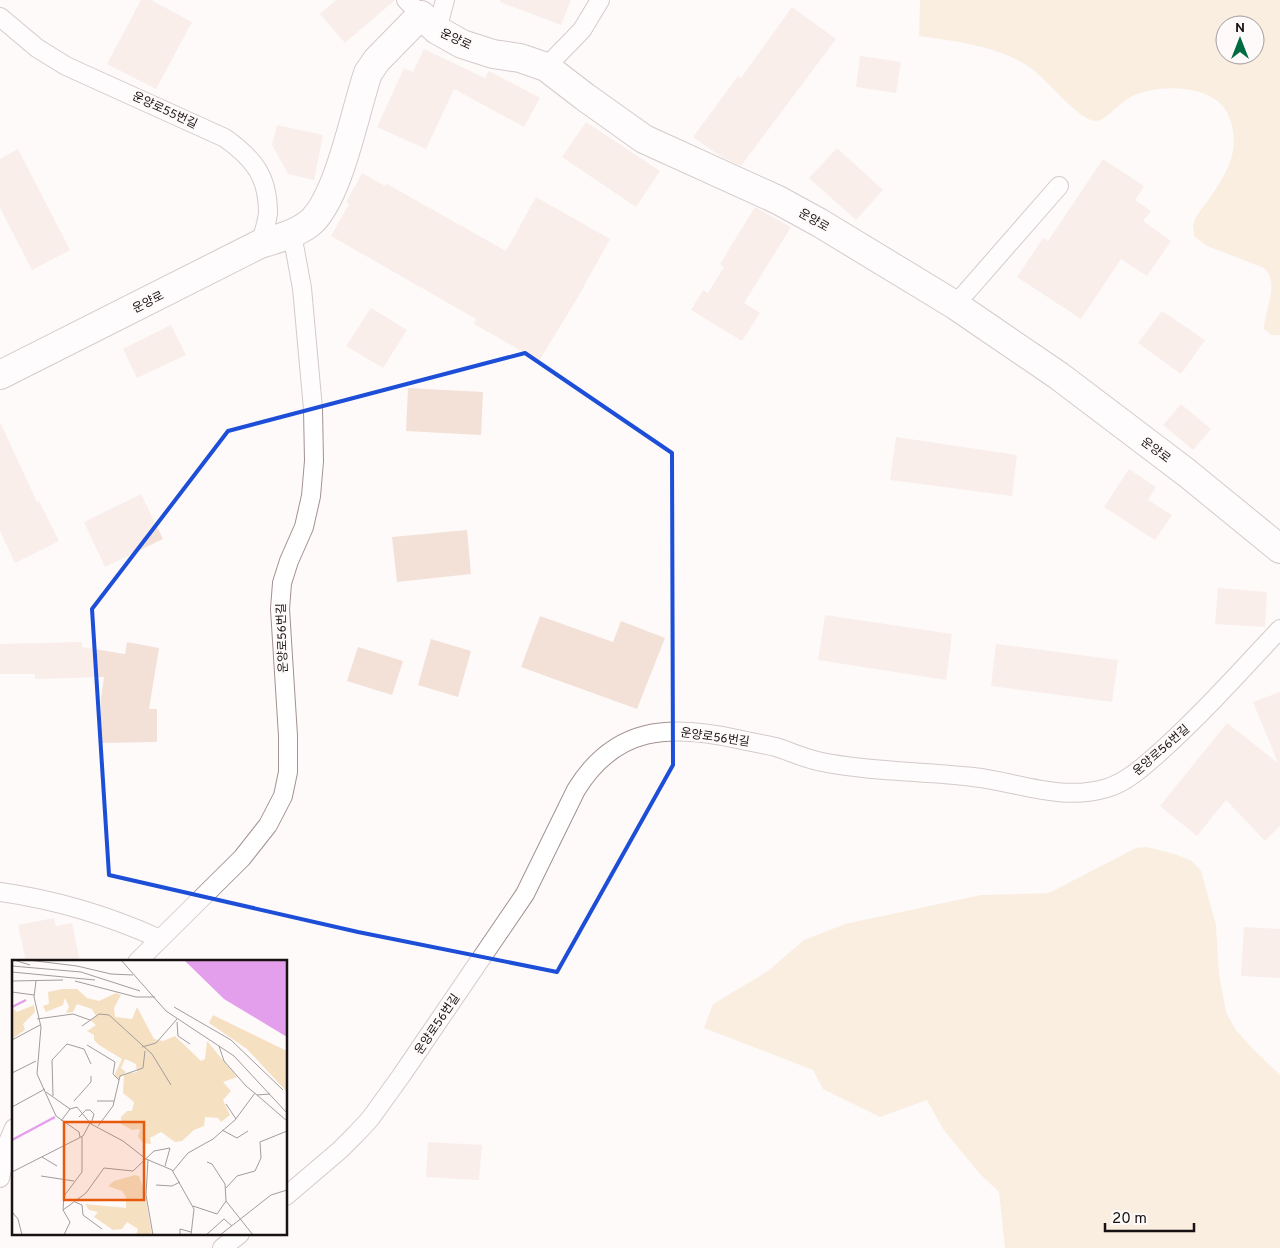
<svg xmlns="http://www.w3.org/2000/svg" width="1280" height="1248" font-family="Overpass,'Noto Sans KR',sans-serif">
	<rect width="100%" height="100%" fill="#fefafa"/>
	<path fill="#f6e0c2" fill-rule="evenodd" d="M920,0H1280V335H1271L1264,329C1265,307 1280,283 1264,268L1207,246L1194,236C1194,233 1193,228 1193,225C1195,217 1202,208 1207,202C1225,176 1240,155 1231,122C1229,117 1226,109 1222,105C1202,84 1153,84 1129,98C1119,103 1105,122 1095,121C1078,120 1045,77 1028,66C997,46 955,41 919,36ZM1225,25H1255V55H1225Z
		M1147,847L1174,854L1192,861L1201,871L1216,925L1219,974L1226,1012L1235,1029L1253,1049L1280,1075V1248H1005L999,1192L979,1173L943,1129L927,1100L880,1117L823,1089L813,1070L704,1028L713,1004L768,971L804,940L845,924L981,895L1049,893L1136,848Z"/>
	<path fill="#f3e1d8" d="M141,0H151L192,22L156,89L107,64Z
		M336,0H395L345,43L320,14Z
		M500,0H571L561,25L500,2Z
		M792,7L836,39L741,166L720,156L693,137L738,76L741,78Z
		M424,49L485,78L489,71L540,98L524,127L454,89L426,149L377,127L404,68L413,72Z
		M860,56L901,62L896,93L856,87Z
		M586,122L660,171L636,207L562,157Z
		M277,125L323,135L314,180L288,174L272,145Z
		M837,148L883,190L856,220L809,178Z
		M18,149L70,250L32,270L0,208V159Z
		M1103,159L1144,186L1135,200L1151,211L1143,221L1171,241L1147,276L1121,259L1081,319L1017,277L1043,238L1048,241Z
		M362,173L385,186L387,184L506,251L536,197L610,239L578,297L539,361L474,324L476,319L331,236L349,204L346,202Z
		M755,207L791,227L744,303L760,313L742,341L691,310L703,290L708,293L724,267L720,264Z
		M371,308L407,330L383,368L346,346Z
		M1162,311L1205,340L1181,374L1138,343Z
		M171,325L186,355L137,378L123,349Z
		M408,388L483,392L481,435L406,431Z
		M1181,404L1211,429L1193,450L1163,425Z
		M0,422L37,502L39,501L59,541L15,563L0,531Z
		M896,437L1017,455L1012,496L890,480Z
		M1129,469L1156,487L1148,500L1172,515L1155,540L1104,507Z
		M141,494L163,539L105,567L84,522Z
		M467,530L471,574L397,582L392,537Z
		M1218,588L1267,592L1265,627L1215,624Z
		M825,615L952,634L946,680L818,660Z
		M540,616L613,642L621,621L665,638L637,709L521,667Z
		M431,639L471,651L458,697L418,685Z
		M82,642V647L125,654L127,642L159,648L149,709H157V742L101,743V698L104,677L35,679V674H0V644Z
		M996,644L1118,660L1112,702L991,686Z
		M358,647L403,661L392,695L347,681Z
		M1280,692V826L1265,841L1226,800L1197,836L1160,806L1227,723L1278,763L1253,702Z
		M54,918L56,926L72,923L80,962H26L18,925Z
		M1244,927L1280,929V978L1241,976Z
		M428,1142L482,1145L479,1180L426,1177Z"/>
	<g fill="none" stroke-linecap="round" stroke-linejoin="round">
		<g stroke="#a49191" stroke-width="20">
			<path id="lane" d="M406,0L421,15
				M0,17L37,48L66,66L225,138C254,159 268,176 268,213C267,223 263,235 260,244
				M437,30L445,0
				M546,67L582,30L600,0
				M955,305L1059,186
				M0,892C57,900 107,915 160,939
				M137,962L242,858L268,825L283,796L288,772V736L280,609L282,583L289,561L304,527L311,496L314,461L313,409L302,288L292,234
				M0,1178L8,1142L14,1128
				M286,1196L340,1150L356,1134L370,1119L401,1076L525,894L576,790C615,726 670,724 737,739C750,742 763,744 776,747C791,752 806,759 822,762C871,772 923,771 973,777C1018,782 1061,802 1107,788C1127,782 1144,766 1160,752C1202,714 1241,671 1280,629
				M222,1248L240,1234"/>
		</g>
		<g stroke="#a49191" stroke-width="30">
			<path id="street" d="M0,375L260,244C277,239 296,234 310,223C339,198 355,111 368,73L377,60L421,15L437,30L462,44L493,54L520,58L546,67L585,97L644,139L778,200L820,223L955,305L1059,376L1187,473L1280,549"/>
		</g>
		<use href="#lane" stroke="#fff" stroke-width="18"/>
		<use href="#street" stroke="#fff" stroke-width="28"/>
	</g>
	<path d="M0 0H1280V1248H0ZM525,353L672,453L673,765L557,972L358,932L109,875L92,609L228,431Z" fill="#fefafa" fill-opacity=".55" fill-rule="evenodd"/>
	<path fill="none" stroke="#1d4ed8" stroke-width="4" stroke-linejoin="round" d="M525,353L672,453L673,765L557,972L358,932L109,875L92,609L228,431Z"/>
	<g text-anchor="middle" stroke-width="4.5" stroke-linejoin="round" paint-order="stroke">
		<g font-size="12" fill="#191212" stroke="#fefafa">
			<text transform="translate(456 39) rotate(25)" y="4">운양로</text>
			<text transform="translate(165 110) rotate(25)" y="4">운양로55번길</text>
			<text transform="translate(814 220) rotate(30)" y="4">운양로</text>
			<text transform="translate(148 302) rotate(-27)" y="4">운양로</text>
			<text transform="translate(1156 450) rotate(37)" y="4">운양로</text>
			<text transform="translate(282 638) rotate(-92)" y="4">운양로56번길</text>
			<text transform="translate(715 737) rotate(8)" y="4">운양로56번길</text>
			<text transform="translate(1161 750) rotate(-41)" y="4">운양로56번길</text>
			<text transform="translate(437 1024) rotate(-56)" y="4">운양로56번길</text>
		</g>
	</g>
	<g transform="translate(12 960)">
		<rect width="275" height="275" fill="#fefafa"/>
		<path d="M50,29H65L75,38L87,41L104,33L109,35L102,48L103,57L120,59L125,47L142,79L151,81L163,76L189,101L193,99L195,81L225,117L211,122L219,131L211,140L218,155L209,162L206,158L193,157L192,166L182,170L170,181L163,182L149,172L138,178L139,184L131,183L126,177L128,169L120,170L109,164V157L115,151H120L122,142L111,133L112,114L125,112L124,104L113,99L109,108L114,112L106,119L102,116L110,99L87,85L82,80V75L75,71L84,65L78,60L84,56L80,49L65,44L61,52L54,53L57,47L53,38L51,45L34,52L31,46L37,44L36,32ZM22,45L23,52L11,64L13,70L0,79V48L5,52ZM201,55L275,91V132L235,89L197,63ZM123,215L127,216L132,230L140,275H124L126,269L115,262L110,269L101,270L82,257L86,252L77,250L73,244L114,248V237L110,231L96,226L102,221Z" fill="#f6e0c2"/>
		<path d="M172,0H275V77L212,39Z" fill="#e49fec"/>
		<path fill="none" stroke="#e49fec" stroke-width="2.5" d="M0,47L14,40M0,180L43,157"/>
		<path fill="none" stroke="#a29d9d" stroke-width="1" d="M2,0L18,5M16,0L65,6L99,14L121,15M109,0L154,51L222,96L275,153M0,6L69,12L128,31M0,12L83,20M0,21L51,20M24,21L22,37L29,67L25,114L44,156L67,172L68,177M63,21L124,37H143M0,32L22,35M162,47L219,80L271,130M25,59L61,54L78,60M165,62L166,76L178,84M70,66L87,54L97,55L140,94L159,125M0,80L28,65M75,85L103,102L101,114L107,120M207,86L212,101L234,126L245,135L258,134M130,87L144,83L165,59M0,113L24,101M34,132L58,149L65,147L79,164L111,181L134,199L160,210L182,249L179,275M245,135L275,161M41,136L40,100L55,84L72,89L79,104M62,141L79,122V116M85,141H102M214,144L224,159M0,147L33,129M67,157L74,150H78L82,154L79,164M49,161L58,149M86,166L101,146L108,116L131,108L133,91M210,170L225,178L236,171M30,197L45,206M136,199L134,235L141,275M161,211L176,193L201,179L223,160L243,133M0,212L71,176L78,163M29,216L62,221M144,225L160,226L168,222M214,228L225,216L243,211L249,198L248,182L275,171M214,241L241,275M63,242L70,245L71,255L90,269M181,246L205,254L214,241L213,224L200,204L195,202M51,250L74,233L92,208L121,211L142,191L158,188L153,206M0,252L6,259L10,275M52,275L58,262L51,250L52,236L70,212V177M168,275V269L179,272M194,275L212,259L220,266M208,275L259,235L275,230"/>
		<path fill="#e8590c" fill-opacity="0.15" stroke="#e8590c" stroke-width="2.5" d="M52,162H132V240H52Z"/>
		<rect width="275" height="275" fill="none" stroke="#191212" stroke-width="2.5"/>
	</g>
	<g transform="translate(1240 40)"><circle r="24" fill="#fefafa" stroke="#a29d9d"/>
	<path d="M0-4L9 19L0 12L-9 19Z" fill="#006a41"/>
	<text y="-8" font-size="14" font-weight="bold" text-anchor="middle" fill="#191212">N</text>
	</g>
	<path d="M1105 1223v8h89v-8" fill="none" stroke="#191212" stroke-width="2.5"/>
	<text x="1112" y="1223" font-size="15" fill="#191212" stroke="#fefafa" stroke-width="4" paint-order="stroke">20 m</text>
</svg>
